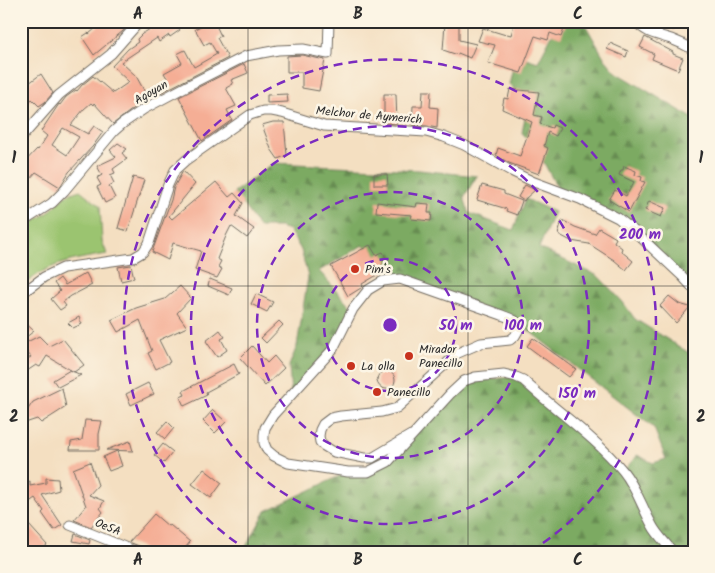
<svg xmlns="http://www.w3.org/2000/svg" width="715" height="573" font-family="Kalam,sans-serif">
	<defs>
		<pattern id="forest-firs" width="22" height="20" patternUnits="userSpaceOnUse" patternTransform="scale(1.25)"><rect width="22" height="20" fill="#7caa62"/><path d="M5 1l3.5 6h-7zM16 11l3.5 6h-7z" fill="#668b51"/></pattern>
	</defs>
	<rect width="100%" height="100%" fill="#fcf5e5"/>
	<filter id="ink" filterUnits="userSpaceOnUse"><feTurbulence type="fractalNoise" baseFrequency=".02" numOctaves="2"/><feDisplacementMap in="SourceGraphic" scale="10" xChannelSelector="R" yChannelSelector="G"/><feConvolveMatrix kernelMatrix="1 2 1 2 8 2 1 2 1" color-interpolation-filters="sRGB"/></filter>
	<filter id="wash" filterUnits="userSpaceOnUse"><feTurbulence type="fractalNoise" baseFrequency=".0096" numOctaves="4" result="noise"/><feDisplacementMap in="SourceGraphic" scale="20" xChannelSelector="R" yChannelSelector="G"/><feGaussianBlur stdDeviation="1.12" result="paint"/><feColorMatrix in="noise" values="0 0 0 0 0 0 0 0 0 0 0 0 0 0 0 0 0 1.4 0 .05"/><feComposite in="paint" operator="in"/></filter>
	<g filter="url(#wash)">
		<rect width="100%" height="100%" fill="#f4dfc1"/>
		<path fill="#9bc470" stroke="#63784e" d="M80,190L100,206L102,241L107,254C89,257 69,260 52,267C41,271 30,280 21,287V229L48,213L66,195Z"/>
		<path fill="url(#forest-firs)" stroke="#546a46" d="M559,21H570L586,26L605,59L616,72L694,119V289L633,230L559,191L535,146L522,133L528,102L509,84L516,55L538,62Z
			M274,163L419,170L477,176L464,197L469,213L513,230L526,199L554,212L539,248L598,276L622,301L635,319L694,356V552H243L266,511L348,472H369L387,462L464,381L516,377L624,471L637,455L653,463L666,459L654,428L515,320L400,279L363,245L319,271L353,309L333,349L291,395L289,366L297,346L308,277L301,250L289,230L280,227H259L234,192Z"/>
		<g id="blocks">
			<path fill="#f5ae95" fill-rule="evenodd" d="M104,21H131L123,31L94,55L82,37L88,33L89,34Z
				M146,21H174L180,30L170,37L169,35L159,42L157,38L121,62L136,76L146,94L169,81L164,73L182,63L177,54L185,50L194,67L217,54L210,42L204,45L195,29L210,21H214L221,36L217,38L228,58L141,103L113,124L94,103L93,105L91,103L84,109L71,125L88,134L94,126L103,132L93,146L69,172L60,187L36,172L29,180L21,174V166L37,149L38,150L47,136L41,131L59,104L60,105L66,97L76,90L77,91L82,85L93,76L113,93L129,82L112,66L128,49L138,42L137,39L142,34L150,29ZM63,128L79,137L67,155L52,145Z
				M515,21H565L564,23L566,24L561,37L550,33L548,40L535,36L521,73L488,63L495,45L478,41L483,28L506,35L507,34L511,35Z
				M652,21H678L674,30L652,23Z
				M445,23H459V40L476,44L470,58L458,53V55L443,50Z
				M645,37L673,52V54L683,58L678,70L652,59L654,54L640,47Z
				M610,43L628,51L626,57L607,49Z
				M302,55L325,60L319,91L302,88V72H287V56Z
				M244,64L248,73L231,80L233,84L226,88L236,106L227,110L232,120L202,141L179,97Z
				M41,74L53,93L45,102L39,106L32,99L21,108V89Z
				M510,89L539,92L534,115L542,117L540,124L552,128L553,125L560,128L556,136L548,132L544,146L548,148L539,174L509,163L496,155L498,148L520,156L532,122L502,109L504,98L508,99Z
				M423,91H431L430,107L438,108L437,128L427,126L412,125L413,106H422Z
				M287,94L288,102L267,103V95Z
				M384,94H396L397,124L384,123Z
				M273,122H284L287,155L278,159L271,149L262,125Z
				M118,143L127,149L122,153L127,159L113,169L115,173L110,175L114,183L109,186L115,198L105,203L97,187L101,185L97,178L102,175L97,166L116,157L110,150Z
				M624,166L636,171L635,175L642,177L641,181L645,182L629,212L609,200L615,190L626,196L634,182L619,175L621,170H623Z
				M183,171L195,184L169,216L172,219L216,182L229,197L234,193L243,203L236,216L254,229L247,238L231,226L226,236L217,259L221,261L218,267L222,269L217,278L195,270L201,251L173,243L168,260L152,252L171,200L174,187Z
				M374,174H387L388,185H374Z
				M133,177L144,180L128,231L118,228Z
				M482,185L504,191V194L522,201L517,215L506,211L507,209L477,200Z
				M525,185L535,190L526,198L524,201L518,197Z
				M649,201L665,208L661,217L645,210Z
				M377,202L416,207L417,203L429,204L428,213H432L431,221L411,219L412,215L376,212Z
				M562,220L575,227L595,234L599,228L616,238L614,242L622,248L621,251L633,261L626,270L614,260L589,244L571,241L558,234Z
				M370,245L376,255L383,252L388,262L382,266L384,271L362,284L363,286L361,288L348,296L331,266Z
				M131,265L134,278L121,281L118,267Z
				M86,273L92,285L71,296L63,302L66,306L60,310L51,299L60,291L54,283L60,278L65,285Z
				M210,279L232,288L229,295L208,286Z
				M180,286L191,298L177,313L187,327L159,340L170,362L156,369L148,353L152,351L140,320L118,332L111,320L136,308L165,299Z
				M256,294L273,302L267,312L251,304Z
				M669,296L679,304L690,307L676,323L660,306Z
				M79,317L82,324L73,328L68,323Z
				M21,319L34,331L21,341Z
				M279,321L283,325L266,343L261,338Z
				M220,330L225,337L221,339L227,350L217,357L206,341Z
				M39,336L49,346L63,339L84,365L74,372L47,356L40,367L36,365L21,375V363L31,357L21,345Z
				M533,338L576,369L569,377L527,346Z
				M252,346L267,363L274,356L284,368L265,386L240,358Z
				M234,364L239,374L206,392L207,395L184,406L180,397L185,395L183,391Z
				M70,370L81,375L58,387L53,380Z
				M377 380a9 9 0 1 1 18 0a9 9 0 1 1-18 0Z
				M148,383L154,394L131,405L126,394Z
				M62,388L66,407L41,423L37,419L25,423L22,418L33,402Z
				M213,410L226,422L215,433L203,421Z
				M85,420L102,421L99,434V450H70L71,442L82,440Z
				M167,421L174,428L165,439L157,432Z
				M130,441L133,451L106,450Z
				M163,444L173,452L164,463L154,455Z
				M117,451L122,466L109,471L103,457Z
				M90,462L98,485L89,495L104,501L100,508L103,512L91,527L74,520L86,506L73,469Z
				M204,469L222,483L211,498L192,484Z
				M46,478L58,479L59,490L42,495L62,525L54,530L42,513L44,511L35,498L28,503L21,499V485L30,481V486L46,483Z
				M154,514L168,526L170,525L190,542L182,552H147L139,546L129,542Z
				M29,525L47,545L39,552H21V533Z
				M75,534L90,540L89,544L73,541Z"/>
		</g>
	</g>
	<g filter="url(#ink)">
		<use href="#blocks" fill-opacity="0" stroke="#716a60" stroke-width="1"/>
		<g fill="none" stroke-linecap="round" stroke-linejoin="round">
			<g stroke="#716a60" stroke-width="11">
				<path id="street" d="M635,21C647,34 656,34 671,39C679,42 687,46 694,50
					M21,138L59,95L111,54L140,21
					M21,223L52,203L64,191L114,131L122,124L144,109L187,86L246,56L278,50L303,49L328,54L329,21
					M21,294L44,277L63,268L133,258L143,252L149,243L168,185L175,170L186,160L250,115L263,111H272L282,113L324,126L426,132L444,137L464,145L511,171L534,182L580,199L618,218L633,230L682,276L694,289
					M411,435L372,458H364L334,452L324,446L320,442L319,436L320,430L323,424L331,418L341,416L382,412L397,408L458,353L481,343L510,340L515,336L519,329C516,319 512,319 502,315L400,279L383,281L368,290L353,309L333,349L273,415L265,428L264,435V443L267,450L274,456L288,463L348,472H368L388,462L450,394L464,381L475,377L504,374L516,377L523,380C556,411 594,436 623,471C636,487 642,507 652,525C657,535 666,543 673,552
					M70,525L137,552"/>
			</g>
			<use href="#street" stroke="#fff" stroke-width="9"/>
		</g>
	</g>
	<path fill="none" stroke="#2b2b2b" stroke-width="1" stroke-opacity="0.55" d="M248,21V552M468,21V552M21,286H694"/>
	<g fill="none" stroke="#7b2cbf" stroke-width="2.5" stroke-dasharray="9 6">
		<circle cx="390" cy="325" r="66"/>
		<circle cx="390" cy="325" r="133"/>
		<circle cx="390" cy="325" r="199"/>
		<path d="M249 551A266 266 0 1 1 531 551"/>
	</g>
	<g fill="#c8321e" stroke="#fcf5e5" stroke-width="2">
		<circle cx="355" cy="269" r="5"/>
		<circle cx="409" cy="356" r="5"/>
		<circle cx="351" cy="366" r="5"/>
		<circle cx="377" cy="392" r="5"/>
	</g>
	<g text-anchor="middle" stroke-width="5" stroke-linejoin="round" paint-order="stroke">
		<g font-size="12" fill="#2b2b2b" stroke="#fcf5e5">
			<text transform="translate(151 92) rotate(-30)" y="4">Agoyan</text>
			<text transform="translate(369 115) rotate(5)" y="4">Melchor de Aymerich</text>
			<text transform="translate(108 527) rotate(22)" y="4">Oe5A</text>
		</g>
		<g font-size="12" fill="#2b2b2b" stroke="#fcf5e5" text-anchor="start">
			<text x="365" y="273">Pim's</text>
			<text x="419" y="353">Mirador<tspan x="419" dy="14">Panecillo</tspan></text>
			<text x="361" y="370">La olla</text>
			<text x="387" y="396">Panecillo</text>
		</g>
	</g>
	<circle cx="390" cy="325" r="8" fill="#7b2cbf" stroke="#fcf5e5" stroke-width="2.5"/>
	<g font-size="15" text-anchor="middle" font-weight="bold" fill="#7b2cbf" stroke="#fcf5e5" stroke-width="5" stroke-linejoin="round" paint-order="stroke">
		<text x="640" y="239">200 m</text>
		<text x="456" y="330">50 m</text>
		<text x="523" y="330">100 m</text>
		<text x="577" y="398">150 m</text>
	</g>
	<rect width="715" height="573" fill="none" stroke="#fcf5e5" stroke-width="55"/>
	<rect x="28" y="28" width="660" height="518" fill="none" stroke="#2b2b2b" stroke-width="2"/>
	<g font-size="16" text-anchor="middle" font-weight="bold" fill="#2b2b2b">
		<text x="138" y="19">A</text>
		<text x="358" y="19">B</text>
		<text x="578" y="19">C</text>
		<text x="14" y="163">1</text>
		<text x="701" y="163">1</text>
		<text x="14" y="422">2</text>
		<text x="701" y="422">2</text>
		<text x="138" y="565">A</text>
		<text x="358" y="565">B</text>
		<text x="578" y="565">C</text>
	</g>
</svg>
